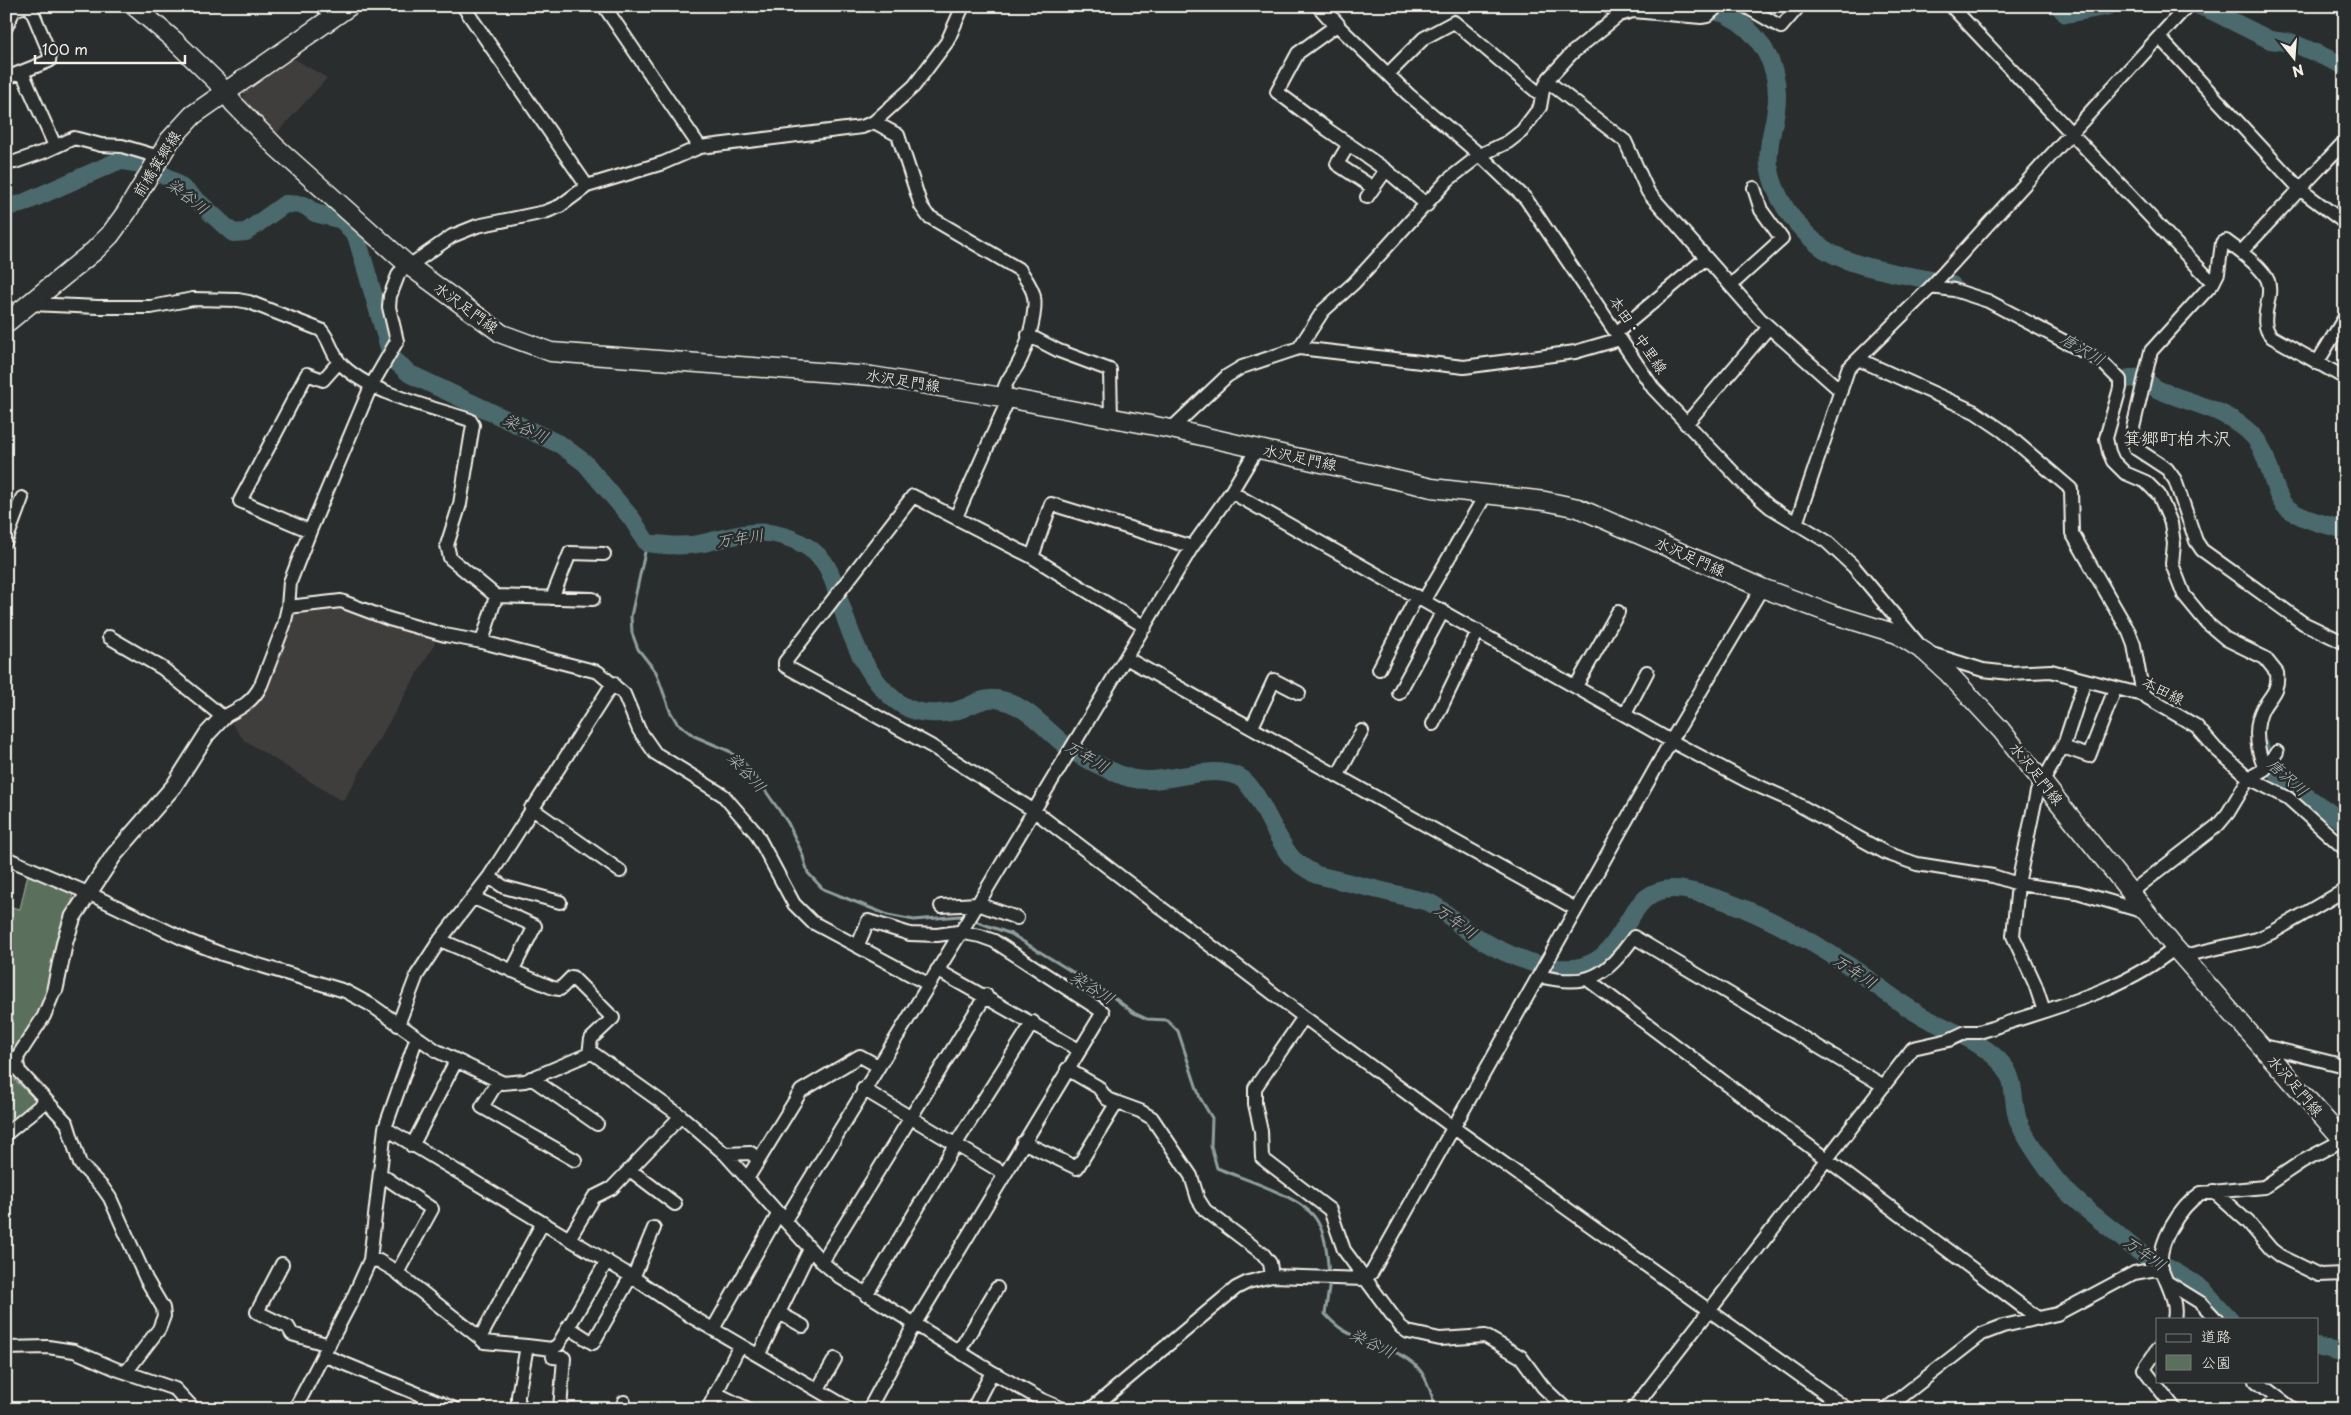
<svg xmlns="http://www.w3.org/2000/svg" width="2351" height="1415" font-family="'Playpen Sans','Klee One',sans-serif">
	<rect width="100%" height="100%" fill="#2a2d2e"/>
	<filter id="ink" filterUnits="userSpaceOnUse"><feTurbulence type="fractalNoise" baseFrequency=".02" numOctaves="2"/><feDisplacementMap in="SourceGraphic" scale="10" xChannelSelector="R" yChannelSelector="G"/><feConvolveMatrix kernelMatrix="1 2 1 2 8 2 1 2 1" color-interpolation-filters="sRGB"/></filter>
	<g filter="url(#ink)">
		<path fill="#403e3e" d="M286,54L327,78L275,135L243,102L244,96L247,85Z
			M339,604L434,637L435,643L345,798L340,800L244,740L232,724L234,718L248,709L292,612Z"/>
		<path fill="#5a705c" stroke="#a7b0a2" d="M28,874L72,893L73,898L63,925L42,1006L8,1065L12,1077L35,1100L34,1106L6,1129V906L20,909Z"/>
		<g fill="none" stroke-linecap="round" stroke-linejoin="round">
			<path stroke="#8fa09e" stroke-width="3" d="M647,543L631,616L632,633L638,649L656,672L670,711L677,723L694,736L729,751L743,762L760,783L788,823L802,853L808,873L823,889L888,915L914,920L960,916L966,918
				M972,920L1011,934L1113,997L1134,1013L1147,1019L1167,1020L1178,1031L1200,1098L1212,1118L1211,1146L1217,1168C1243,1179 1301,1196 1316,1219C1327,1236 1327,1257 1329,1275
				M1330,1282L1325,1314C1333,1323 1341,1330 1352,1335C1374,1347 1407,1350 1422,1373C1429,1383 1432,1397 1436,1409
				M1527,1409H1540"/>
			<path stroke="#4c6a6d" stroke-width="18" d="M1667,6C1681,8 1715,9 1727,15C1758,30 1778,63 1777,98C1777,120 1766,143 1769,166C1775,198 1791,220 1815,242C1846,270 1912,274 1952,285
				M2059,6L2066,14L2109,6
				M2199,6L2214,12L2270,40L2293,43L2345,66
				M6,207L21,204L118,161C165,162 199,204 233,233L246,232L285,204L304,205L315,213L342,220L356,235L392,358L410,374L561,445L585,463L632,519L647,543C664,545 681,547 698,544C720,540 746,530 769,533C789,536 811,545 824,562C833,574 836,591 841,605C852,640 869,684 902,705C919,716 946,715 964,708C974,704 985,697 996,699C1029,703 1050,737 1076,753C1087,760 1118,775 1130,778C1165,787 1205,762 1239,777C1258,786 1276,841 1292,858C1300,866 1308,870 1317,875L1428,902C1442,908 1453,920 1465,929C1487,945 1514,958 1540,965C1640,989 1610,877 1684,890C1737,899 1803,936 1848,965C1872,981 1895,1001 1920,1015C1947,1030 1984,1041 2004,1066C2016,1081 2012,1103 2018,1120C2024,1136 2046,1168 2057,1181C2073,1200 2096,1217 2115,1232C2124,1240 2134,1249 2144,1255C2161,1265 2192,1279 2205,1292C2214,1301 2221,1310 2230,1319
				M2121,381C2127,379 2134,377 2140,378C2147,380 2152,387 2159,390C2191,404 2229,409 2254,437C2269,453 2273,494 2285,506C2301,520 2325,524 2345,530
				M2261,748C2266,774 2323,807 2345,823
				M2317,1347L2345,1354"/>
			<g stroke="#f4f1e8" stroke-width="16">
				<path id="minor" d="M322,6L332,18
					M463,6L587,186
					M604,6L700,147
					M1607,6L1625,12
					M1745,6L1781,27L1799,6
					M1951,6L2213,283L2151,351L2133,428L2135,448L2167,469L2175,480L2196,541L2202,550L2303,623L2345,643
					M6,27L14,10L25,6
					M2159,37L2301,190L2345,223
					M22,72L55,146
					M1388,74L1424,38L1454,22L1542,96
					M6,78L49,61L50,54L30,6
					M1547,81L1625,141L1648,192L1760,319L1841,391
					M874,122L898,135L921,206L928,216L1020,270C1025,278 1033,288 1034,297C1037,314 1026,351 1017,366C1009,379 1006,380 1002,397
					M1349,144L1337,164L1372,187
					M6,163L15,162L46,151L74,138L101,145L122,146L159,157
					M1367,197L1386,170
					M1427,205L1386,170L1328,130L1277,92L1298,53L1337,25L1408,94L1480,155L1526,199L1653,388L1748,488L1770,507L1826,541L1854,567L1925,652L1983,670L2010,673L2051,671L2143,695L2196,726L2216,749L2249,778L2288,798L2345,849
					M2241,252L2345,141
					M2213,283L2218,273L2222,243L2226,241C2238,250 2263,267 2268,281C2274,300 2256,321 2272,337L2345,378
					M1731,285L1782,239L1761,210L1754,188
					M1931,287L1954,290L1988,301L2101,361L2120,380V388L2106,438L2109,452L2113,461L2125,473L2146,482L2159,495L2171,523L2174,544L2172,564L2184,595L2207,623L2226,639L2265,658L2277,673C2279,690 2271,695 2263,708C2253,728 2257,750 2265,769
					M31,304L98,307H151L193,299L238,300L249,302L321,330C330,340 332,354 340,363C368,393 431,407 470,420L473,425L460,504L447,545L450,558L496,596L482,642L598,672L624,694L639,730L655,753L723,795L756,833L794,904L812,922L928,984
					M1616,333L1706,258
					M1028,335L1059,351L1110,370L1111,419
					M1299,348L1464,367L1575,352L1620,339
					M1858,359L1975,412L2003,431L2071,489L2072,533L2129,632L2134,645L2143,695
					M2317,363L2345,317
					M1686,424L1769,327
					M1171,429L1227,376L1242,367L1299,348L1323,311L1354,283L1448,180L1480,155L1508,142L1522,131L1540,107L1543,90L1549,78L1572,53L1619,15L1633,11L1701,17L1707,16L1718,6
					M1231,492L1671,741L1747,781L1790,800L1886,853L1917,864L1993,876L2018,884L2077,892L2145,912
					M956,517L1009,398
					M1796,524L1848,369L1931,287L2187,6
					M310,531L240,501L307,374L323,380L339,362
					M6,541L22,498
					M1032,557L1051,504L1192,547
					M496,596L593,599
					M552,598L570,553L604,554
					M1424,600L1486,494
					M288,607L341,601L389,619L445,635L482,642
					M1145,627L1032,557L913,496L785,662V666L931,746L1033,810L1304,1017L1454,1128L1847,1409
					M109,637L162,668L223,717C239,709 253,702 261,685L284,625L288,607L290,582L310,531L371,386L397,341L389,307L390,296L399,273L452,236L477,226L545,212L560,206L587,186L663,163L700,147L862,127L874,122L914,86L947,42L963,6
					M1126,658L1576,909
					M1379,669L1417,596
					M1576,686L1618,612
					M1399,693L1443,611
					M1625,714L1647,672
					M1433,724L1478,631
					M1252,727L1274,680L1299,693
					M2063,747L2089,756L2115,689
					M1338,775L1362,731
					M531,808L620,871
					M6,858L88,893L186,940L222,954L345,991L371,1005L437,1051L503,1083L525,1081L589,1054H594L681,1116L725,1154L822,1262L841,1278L992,1372L1040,1399L1063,1409
					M489,877L504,887L560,902
					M2130,893L2218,825L2228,813L2249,778L2265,769L2277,752
					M474,898L535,926L512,971
					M941,906L978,904L1017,918
					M440,940L553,988L560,989L572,977L613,1018L591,1039L589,1054
					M858,945L868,921L910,934L937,935L958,932L980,936L994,941L1103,1012L914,1325L869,1409
					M2183,956L2257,939L2273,932L2345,890
					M937,970L1079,1050
					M1539,976C1588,988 1605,977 1634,937L1884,1086
					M1587,979L2039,1319
					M55,989L44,1016L18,1056L17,1063L19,1071L67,1123L80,1164L103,1188L110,1198L146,1279L163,1308L164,1316L159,1329L127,1371
					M2044,1011L2035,984L2013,936L2018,884L2037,792L2065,742L2085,680
					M1304,1017L1255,1088V1104L1261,1131L1262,1158L1330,1210L1344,1250L1401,1327L1408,1332L1440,1339L1485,1336L1521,1357L1543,1387L1566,1409
					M398,1025L417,975L440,940L489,877L613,683
					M2260,1045L2345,1066
					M1067,1069L1098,1087L1107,1099L1140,1111L1152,1118L1191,1176L1198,1199L1205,1210L1263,1254L1270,1263L1272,1276
					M531,1078L597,1124
					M498,1081L482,1107L575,1160
					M863,1089L1005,1174
					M385,1128L631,1276L692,1317L850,1409
					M6,1134L46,1101
					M1023,1142L1077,1168L1116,1104
					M412,1146L456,1061
					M725,1154L751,1153L758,1160
					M630,1170L675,1204
					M380,1174L432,1209L397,1273
					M747,1179L801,1091L860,1056L878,1066
					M2213,1191L2248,1222L2271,1249L2280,1256L2319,1275L2345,1274
					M785,1220L961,932L1192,547L1231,492L1257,449
					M569,1239L594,1197L612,1188L681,1116
					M370,1260L379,1261L394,1270L480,1338L542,1224
					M822,1262L986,995
					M282,1264L257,1312L288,1327L292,1334L329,1345
					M633,1278L654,1228
					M2167,1282L2201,1303L2216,1319
					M866,1295L955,1145L1033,1022
					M779,1313L803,1326
					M2174,1319C2178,1302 2167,1285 2162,1270C2155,1244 2181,1206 2201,1193L2264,1187L2301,1162L2343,1140
					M568,1327L593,1343L631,1276
					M713,1329L779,1213
					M480,1338L484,1342L527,1346L518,1396V1409
					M527,1346L552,1349L558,1345L607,1261
					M6,1348L48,1347L74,1351L116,1369L175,1389L194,1409
					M552,1349L553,1357L564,1358L560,1409
					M2157,1350L2144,1369L2175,1409
					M959,1351L997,1288
					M759,1354L810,1249
					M323,1355L455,1409
					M2256,1381L2293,1409
					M818,1389L835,1359
					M715,1393L748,1409
					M295,1409L352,1300L370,1260L385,1128L417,1037
					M623,1409L624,1402
					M708,1409L740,1345
					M973,1409L992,1372
					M1091,1409L1236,1288L1248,1282L1272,1276L1365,1279L1372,1272L1671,741L1762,588
					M1633,1409L1913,1048L1949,1040L1966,1032H1979L1992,1028C2054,1007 2123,991 2175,948
					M1886,1409L1982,1334L2003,1326L2057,1314L2134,1273L2162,1268
					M2266,1409L2276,1398"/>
			</g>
			<g stroke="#f4f1e8" stroke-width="19">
				<path id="tertiary" d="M1320,6L1337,25
					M55,989L65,941L73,917L114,855L174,786L207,734L223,717"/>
			</g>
			<g stroke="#f4f1e8" stroke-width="21">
				<path id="secondary" d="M134,6L174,40L216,81L234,104L276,147L408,265L502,334L551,352L872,376L1002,397L1171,429L1432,488L1545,501L1578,508L1762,588L1832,614L1897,634L1925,652L1948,673L2001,730L2175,948L2345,1142"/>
			</g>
			<g stroke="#f4f1e8" stroke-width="22">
				<path id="primary" d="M6,323L94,251L110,235L126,213L170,140L193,115L349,6"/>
			</g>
			<use href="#minor" stroke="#2a2d2e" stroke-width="12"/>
			<use href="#tertiary" stroke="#2a2d2e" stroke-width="15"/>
			<use href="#secondary" stroke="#2a2d2e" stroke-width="18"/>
			<use href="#primary" stroke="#2a2d2e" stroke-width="19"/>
		</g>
	</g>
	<g text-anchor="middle" stroke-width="5" stroke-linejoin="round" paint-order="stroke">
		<g font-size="15" fill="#f4f1e8" stroke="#2a2d2e">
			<text transform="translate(157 164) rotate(-58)" y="5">前橋箕郷線</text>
			<text transform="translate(466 308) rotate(36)" y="5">水沢足門線</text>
			<text transform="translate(1638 335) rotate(56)" y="5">本田・中里線</text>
			<text transform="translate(903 381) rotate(9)" y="5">水沢足門線</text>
			<text transform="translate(1300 458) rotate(12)" y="5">水沢足門線</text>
			<text transform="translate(1690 557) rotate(24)" y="5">水沢足門線</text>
			<text transform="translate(2163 691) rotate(27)" y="5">本田線</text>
			<text transform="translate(2036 774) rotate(51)" y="5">水沢足門線</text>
			<text transform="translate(2295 1086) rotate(49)" y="5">水沢足門線</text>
		</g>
		<g font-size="16" font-style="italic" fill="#b1bbb7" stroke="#2a2d2e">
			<text transform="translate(188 196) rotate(38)" y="6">染谷川</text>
			<text transform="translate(2083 349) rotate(31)" y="6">唐沢川</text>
			<text transform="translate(526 428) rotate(25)" y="6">染谷川</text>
			<text transform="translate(740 538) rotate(-8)" y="6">万年川</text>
			<text transform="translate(1087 756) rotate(30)" y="6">万年川</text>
			<text transform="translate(747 772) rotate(47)" y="6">染谷川</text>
			<text transform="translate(2288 777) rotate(42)" y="6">唐沢川</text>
			<text transform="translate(1456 921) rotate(35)" y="6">万年川</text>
			<text transform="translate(1855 971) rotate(33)" y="6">万年川</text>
			<text transform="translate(1093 987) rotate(33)" y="6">染谷川</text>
			<text transform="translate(2145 1253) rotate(35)" y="6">万年川</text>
			<text transform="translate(1373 1343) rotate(26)" y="6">染谷川</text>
		</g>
		<g font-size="18" fill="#f4f1e8" stroke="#2a2d2e">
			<text x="2177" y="445">箕郷町柏木沢</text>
		</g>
	</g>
	<rect width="2351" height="1415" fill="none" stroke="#2a2d2e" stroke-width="25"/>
	<rect x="12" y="12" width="2326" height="1390" fill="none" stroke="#f4f1e8" stroke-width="2" filter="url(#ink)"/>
	<rect x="2156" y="1318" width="162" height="65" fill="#2a2d2e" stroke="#7b7b78"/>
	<rect x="2166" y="1334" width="25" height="8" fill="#2a2d2e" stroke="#7b7b78"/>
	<text x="2201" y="1342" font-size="15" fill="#f4f1e8">道路</text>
	<rect x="2166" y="1355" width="25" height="15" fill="#5a705c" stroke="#7b7b78"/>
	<text x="2201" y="1368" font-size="15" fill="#f4f1e8">公園</text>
	<g transform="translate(2294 58) rotate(163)" stroke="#2a2d2e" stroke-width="4" paint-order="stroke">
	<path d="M0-4L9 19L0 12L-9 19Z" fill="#f4f1e8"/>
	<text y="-8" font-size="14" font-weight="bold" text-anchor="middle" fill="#f4f1e8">N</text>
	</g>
	<path d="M35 55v8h150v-8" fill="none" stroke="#f4f1e8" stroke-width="2.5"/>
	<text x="42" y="55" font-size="15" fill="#f4f1e8" stroke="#2a2d2e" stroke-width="4" paint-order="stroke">100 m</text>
</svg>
